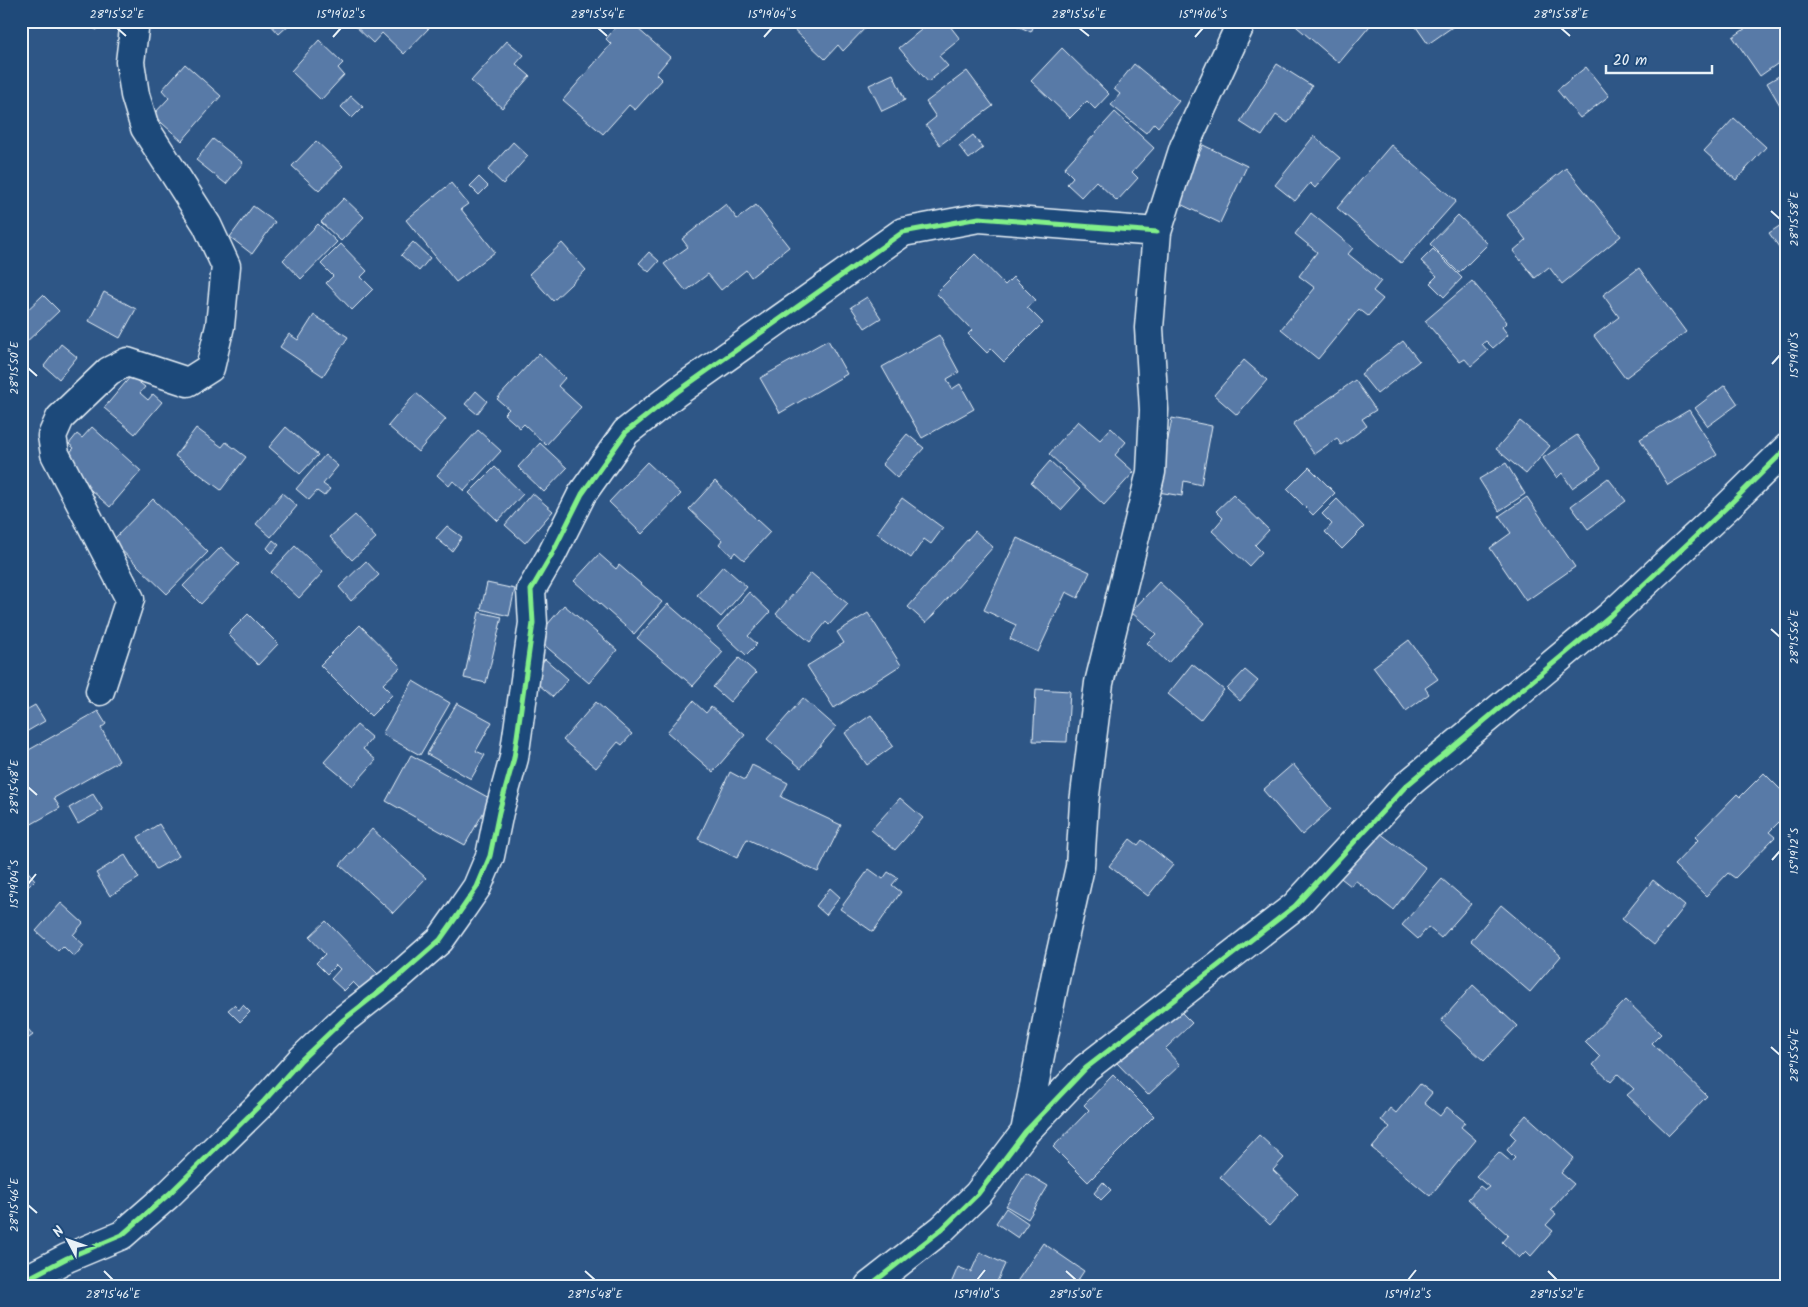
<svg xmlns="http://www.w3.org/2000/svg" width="1808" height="1307" font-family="Kalam,sans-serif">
	<rect width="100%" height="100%" fill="#2e5686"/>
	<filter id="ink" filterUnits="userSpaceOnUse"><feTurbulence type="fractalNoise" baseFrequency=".02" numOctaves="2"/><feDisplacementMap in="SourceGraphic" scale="10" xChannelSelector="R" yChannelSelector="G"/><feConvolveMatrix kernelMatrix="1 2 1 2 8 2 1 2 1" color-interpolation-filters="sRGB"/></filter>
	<g filter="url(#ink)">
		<path fill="#597aa7" stroke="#e8f1f8" d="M78,21H101L97,30Z
			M270,21H289L291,23L279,34L269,23Z
			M350,21H424L430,27L404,54L382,33L373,43Z
			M583,21H597L591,28Z
			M621,21H629L670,57L656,74L662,80L635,110L629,105L603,134L563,100L611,44L606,39Z
			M785,21H867L869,24L843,51L838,45L825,59Z
			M908,21H919L914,27Z
			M932,21H946L960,39L939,56L948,66L928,82L899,48Z
			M1007,21H1036L1031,32Z
			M1290,21H1374L1339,63Z
			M1412,21H1461L1428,44Z
			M1756,21H1787V57L1760,76L1733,37Z
			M319,40L343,63L338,68L344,75L321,100L291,71Z
			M507,41L524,55L516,64L530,76L502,108L471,81Z
			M1062,48L1109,94L1095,109L1087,101L1070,118L1031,81Z
			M185,64L221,96L182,141L153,115L169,98L162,90Z
			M1134,64L1179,101L1158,127L1154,123L1146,133L1111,105L1120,94L1114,89Z
			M1277,64L1312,86L1288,123L1276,115L1262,136L1240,122Z
			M1586,67L1609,96L1580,118L1557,90Z
			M967,71L993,106L940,145L926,125L936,117L926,102Z
			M1787,71V117L1767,83Z
			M893,74L905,100L882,111L869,85Z
			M351,96L363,107L352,118L341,107Z
			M1115,112L1154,148L1132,172L1138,178L1117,201L1096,181L1081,197L1067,184L1073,177L1064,168Z
			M1734,118L1766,147L1736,180L1704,151Z
			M973,135L983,148L969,159L959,146Z
			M1314,136L1340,158L1315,188L1310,183L1295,201L1275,185Z
			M213,139L243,163L226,184L196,160Z
			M316,141L343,166L319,191L292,166Z
			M513,142L528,156L503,184L488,170Z
			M1203,145L1247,166L1220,223L1176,202Z
			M1391,145L1456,201L1401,263L1337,208Z
			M1566,168L1621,236L1562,284L1549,267L1535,278L1513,251L1526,240L1507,215Z
			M479,177L488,186L479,195L470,186Z
			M451,183L468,204L461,209L495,252L456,282L406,220Z
			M344,198L364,217L341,241L321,222Z
			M726,204L737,219L756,205L789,247L751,277L746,270L721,290L708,274L686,291L664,264L688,247L682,239Z
			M253,206L275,222L252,254L230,237Z
			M1311,213L1353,248L1348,254L1381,281L1373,291L1383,299L1368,316L1359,309L1318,359L1281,329L1315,288L1299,276L1317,252L1295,234Z
			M1458,215L1488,244L1459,273L1430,244Z
			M1787,221V252L1784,254L1769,233Z
			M318,224L337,242L301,279L283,260Z
			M413,242L430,258L419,271L401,255Z
			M562,243L586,270L553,301L529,274Z
			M341,244L367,271L361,277L373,289L352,310L326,283L333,276L321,264Z
			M1433,249L1462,278L1444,297L1430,283L1437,276L1421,261Z
			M649,252L659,261L649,272L639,263Z
			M975,254L1005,285L1013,277L1036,300L1027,307L1043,323L1004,362L991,349L987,353L968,334L972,330L936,293Z
			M1639,268L1686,332L1625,378L1594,336L1619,317L1603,295Z
			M1472,281L1507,322L1502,327L1508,335L1493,348L1486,341L1482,344L1488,351L1471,366L1465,359L1460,362L1425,321Z
			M104,292L136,309L120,338L89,321Z
			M43,295L59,311L21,347V316Z
			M867,297L881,318L865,328L851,307Z
			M314,315L348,337L323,376L280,347L289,334L298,340Z
			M939,335L959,372L947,379L952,389L960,384L974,409L922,438L882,367Z
			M828,340L847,374L780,413L760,378Z
			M1403,341L1419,361L1377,394L1361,374Z
			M61,344L77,357L59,379L44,366Z
			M539,353L565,378L558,386L581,407L546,445L524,424L520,428L504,414L509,409L497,399Z
			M1244,360L1267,380L1237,415L1214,395Z
			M131,376L145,387L140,393L148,400L153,394L162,402L135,434L104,408Z
			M1355,380L1376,410L1362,419L1367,426L1341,445L1337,438L1314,454L1293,424Z
			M1725,385L1738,404L1708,426L1695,408Z
			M476,391L487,401L477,414L465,404Z
			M416,393L446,419L418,452L388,426Z
			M1689,410L1717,455L1668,485L1640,439Z
			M1172,418L1212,426L1201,485L1184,481L1182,496L1158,492Z
			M1078,421L1100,440L1111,428L1126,442L1115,455L1134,472L1104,505L1049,454Z
			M1520,421L1550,446L1526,474L1496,449Z
			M92,427L141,471L110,507L73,474L63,460L74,448L69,444L77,434L82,438Z
			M286,427L318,455L300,474L269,447Z
			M196,428L222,447L226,442L246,457L221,490L175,456Z
			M478,430L501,451L464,491L453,481L449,486L437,475Z
			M907,434L924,448L897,478L882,464Z
			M1577,435L1601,468L1572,488L1562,473L1557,478L1543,458Z
			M540,443L567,468L544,492L518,467Z
			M325,455L338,466L323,484L330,489L324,496L317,491L309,500L296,489Z
			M1050,461L1080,489L1061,510L1031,483Z
			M647,462L681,494L642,534L609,502Z
			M1506,463L1525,494L1499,511L1479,479Z
			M495,467L523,494L498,521L469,493Z
			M1309,467L1335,493L1313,515L1287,489Z
			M1608,478L1626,501L1588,529L1571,506Z
			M715,481L770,532L744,560L735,552L732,556L719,544L722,540L689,509Z
			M282,493L297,506L271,537L256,524Z
			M532,493L553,511L525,543L505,525Z
			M1233,495L1269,530L1255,545L1262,552L1249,566L1212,531L1223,518L1216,511Z
			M1527,497L1575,567L1526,601L1490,548L1511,533L1499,516Z
			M902,498L943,528L931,544L924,539L911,558L877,533Z
			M153,499L208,552L167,594L112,541Z
			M1337,499L1364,527L1342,549L1325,532L1332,524L1322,514Z
			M355,515L376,538L352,560L330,537Z
			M447,526L462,537L452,551L436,538Z
			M975,531L993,547L926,623L908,607Z
			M1017,538L1090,572L1078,598L1066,592L1038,652L1010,639L1016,625L984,610Z
			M273,540L279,545L272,553L267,548Z
			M295,546L323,572L299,598L271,572Z
			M221,547L239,564L201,604L183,586Z
			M599,554L616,569L619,565L662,602L634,634L574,581Z
			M366,561L379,575L351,601L339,587Z
			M723,566L747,587L721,617L697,595Z
			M811,573L848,604L829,625L826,622L810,642L776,614Z
			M1159,582L1204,623L1168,663L1147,643L1156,634L1131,612Z
			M487,583L515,589L509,616L481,609Z
			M749,592L770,612L748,636L757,644L746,655L717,628Z
			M668,604L723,652L693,686L637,638Z
			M564,605L617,650L589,683L536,638Z
			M479,612L502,617L486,683L464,678Z
			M868,613L901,665L834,708L807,666L844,643L837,632Z
			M248,614L278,644L258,665L228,634Z
			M360,625L401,667L383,684L393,694L371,716L320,665Z
			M1409,640L1438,679L1425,688L1429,694L1406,711L1373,667Z
			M739,658L756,673L730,702L713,687Z
			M545,659L568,679L553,697L530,677Z
			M1192,664L1224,690L1200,720L1168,694Z
			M1245,670L1258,681L1240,701L1227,689Z
			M413,681L450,703L420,755L382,734Z
			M1036,689L1070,691L1067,742L1033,741Z
			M803,698L836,727L801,768L767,739Z
			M693,701L706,713L711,707L745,735L713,772L667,732Z
			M596,702L632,734L622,745L618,742L596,768L563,740Z
			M457,703L492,722L476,751L485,755L471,779L427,754Z
			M35,705L45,721L26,732L21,725V713Z
			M98,711L106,724L101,728L119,761L54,798L60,808L21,830V741L27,751Z
			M871,715L893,746L867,765L845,733Z
			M357,725L372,738L363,749L376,760L353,786L324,762Z
			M411,755L491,799L465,845L386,801Z
			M1293,764L1331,809L1302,835L1263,790Z
			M752,765L788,783L781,797L841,825L818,872L747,839L737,858L698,839L730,772L745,780Z
			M1764,773L1787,796V814L1769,832L1775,837L1735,878L1728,873L1706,896L1674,865L1698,840L1695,837L1737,794L1740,797Z
			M93,794L103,810L78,824L69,808Z
			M900,798L923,818L895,850L871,830Z
			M159,824L179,856L156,869L138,837Z
			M372,829L426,878L393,913L340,865Z
			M1380,833L1426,868L1393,910L1355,880L1351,886L1337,875L1355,851L1362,856Z
			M1130,839L1138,845L1142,840L1173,865L1148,896L1109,866Z
			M125,855L139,878L110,896L96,873Z
			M24,867L35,880L21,894V870Z
			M869,869L883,879L888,872L898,878L892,885L901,892L873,932L840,909Z
			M1442,879L1471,904L1441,938L1428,927L1418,939L1402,925Z
			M1653,880L1685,906L1654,945L1622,919Z
			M830,888L840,897L826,915L816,906Z
			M61,903L83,923L73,935L84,945L74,957L63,946L58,951L36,931Z
			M1501,905L1561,956L1530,992L1471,941Z
			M326,921L379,975L363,992L353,982L344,991L331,979L340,969L336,965L327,974L316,963L325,954L309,937Z
			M1473,985L1517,1026L1484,1061L1441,1021Z
			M1626,1000L1661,1034L1652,1043L1707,1096L1669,1135L1627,1095L1634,1089L1618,1074L1611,1082L1593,1065L1600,1057L1585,1042Z
			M1173,1004L1192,1023L1165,1049L1180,1065L1148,1095L1114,1060Z
			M234,1005L239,1010L243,1005L250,1012L240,1022L228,1010Z
			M23,1023L33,1035L22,1043L21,1024Z
			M1113,1075L1154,1116L1088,1182L1053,1147L1089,1110L1084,1105Z
			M1420,1084L1432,1093L1424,1103L1440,1116L1447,1107L1465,1122L1461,1127L1476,1140L1430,1196L1372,1148L1390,1127L1381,1120L1390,1108L1396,1113Z
			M1526,1115L1574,1158L1561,1173L1574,1184L1551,1210L1556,1214L1546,1225L1553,1231L1531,1256L1526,1251L1519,1258L1502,1242L1508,1235L1468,1199L1480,1186L1485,1190L1489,1187L1476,1176L1499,1152L1511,1162L1515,1158L1507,1150L1516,1139L1510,1133Z
			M1259,1135L1284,1158L1273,1170L1298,1194L1270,1225L1220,1177Z
			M1026,1173L1048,1186L1028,1219L1006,1206Z
			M1103,1182L1111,1190L1101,1200L1094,1193Z
			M1006,1208L1028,1223L1018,1238L996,1223Z
			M1043,1243L1084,1271L1074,1286H1014Z
			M980,1252L1005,1264L995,1286H950L958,1267L971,1272Z"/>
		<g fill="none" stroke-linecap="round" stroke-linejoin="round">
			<g stroke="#e8f1f8" stroke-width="31">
				<path id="street" d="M100,691L130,599L55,454L52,436L60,418L109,371L127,362L188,382L210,368L220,326L226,266L207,225L145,128L135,95L130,62L135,21
					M1025,1132L1056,974L1080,867L1084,803L1099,683L1151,472L1154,410L1149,328L1157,232L1184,147L1242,21
					M21,1282L67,1258L122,1235L169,1194L264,1101L300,1061L342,1021L399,976L440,940L457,916L477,887L490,856L499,812L514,758L533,623L531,590L552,554L582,494L626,432L677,392L903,232L979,218L1157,232
					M869,1286L942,1229L978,1194L1025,1132L1086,1068L1295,906L1406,786L1610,616L1727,507L1787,448"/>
			</g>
			<use href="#street" stroke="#1f4a7a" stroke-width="28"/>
			<g stroke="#1f4a7a" stroke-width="8">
				<path id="cycleway" d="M21,1282L67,1258L122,1235L169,1194L264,1101L300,1061L342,1021L399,976L440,940L457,916L477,887L490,856L499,812L514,758L533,623L531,590L552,554L582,494L626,432L677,392L903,232L979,218L1157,232
					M869,1286L942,1229L978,1194L1025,1132L1086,1068L1295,906L1406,786L1610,616L1727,507L1787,448"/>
			</g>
			<use href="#cycleway" stroke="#82f089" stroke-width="5"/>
		</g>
	</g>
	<path fill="none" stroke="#e8f1f8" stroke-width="2" d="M117,28L126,36M598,28L607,36M1079,28L1089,36M1561,28L1570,36M333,37L341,28M764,37L772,28M1195,37L1203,28M1771,211L1780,219M1772,364L1780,355M28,368L37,376M1771,629L1780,637M28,787L37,795M1772,860L1780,851M28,884L36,874M1771,1047L1780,1055M28,1205L37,1213M104,1271L113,1280M585,1271L595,1280M1066,1271L1076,1280M1548,1271L1557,1280M977,1280L985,1270M1408,1280L1416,1270"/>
	<rect width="1808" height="1307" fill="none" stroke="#1f4a7a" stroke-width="55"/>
	<g transform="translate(68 1240) rotate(311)" stroke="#1f4a7a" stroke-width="4" paint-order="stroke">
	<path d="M0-4L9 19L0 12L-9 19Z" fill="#e8f1f8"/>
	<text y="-8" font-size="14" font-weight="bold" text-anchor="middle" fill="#e8f1f8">N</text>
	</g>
	<path d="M1606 65v8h106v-8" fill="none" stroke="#e8f1f8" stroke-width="2.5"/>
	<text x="1613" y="65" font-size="15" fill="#e8f1f8" stroke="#1f4a7a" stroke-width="4" paint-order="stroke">20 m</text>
	<rect x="28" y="28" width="1752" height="1252" fill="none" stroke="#e8f1f8" stroke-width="2"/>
	<g font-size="12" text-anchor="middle" fill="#e8f1f8">
		<text x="117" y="18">28°15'52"E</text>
		<text x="341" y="18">15°19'02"S</text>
		<text x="598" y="18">28°15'54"E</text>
		<text x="772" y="18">15°19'04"S</text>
		<text x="1079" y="18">28°15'56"E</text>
		<text x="1203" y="18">15°19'06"S</text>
		<text x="1561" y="18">28°15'58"E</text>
		<text transform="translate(1794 219) rotate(-90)" y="4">28°15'58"E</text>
		<text transform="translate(1794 355) rotate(-90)" y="4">15°19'10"S</text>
		<text transform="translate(14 368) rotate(-90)" y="4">28°15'50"E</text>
		<text transform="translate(1794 637) rotate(-90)" y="4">28°15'56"E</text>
		<text transform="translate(14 787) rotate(-90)" y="4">28°15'48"E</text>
		<text transform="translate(1794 851) rotate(-90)" y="4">15°19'12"S</text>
		<text transform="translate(14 884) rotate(-90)" y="4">15°19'04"S</text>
		<text transform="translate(1794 1055) rotate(-90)" y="4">28°15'54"E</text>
		<text transform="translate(14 1205) rotate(-90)" y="4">28°15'46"E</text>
		<text x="113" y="1298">28°15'46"E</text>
		<text x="595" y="1298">28°15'48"E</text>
		<text x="977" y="1298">15°19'10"S</text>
		<text x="1076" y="1298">28°15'50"E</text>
		<text x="1408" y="1298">15°19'12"S</text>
		<text x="1557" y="1298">28°15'52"E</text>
	</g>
</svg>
